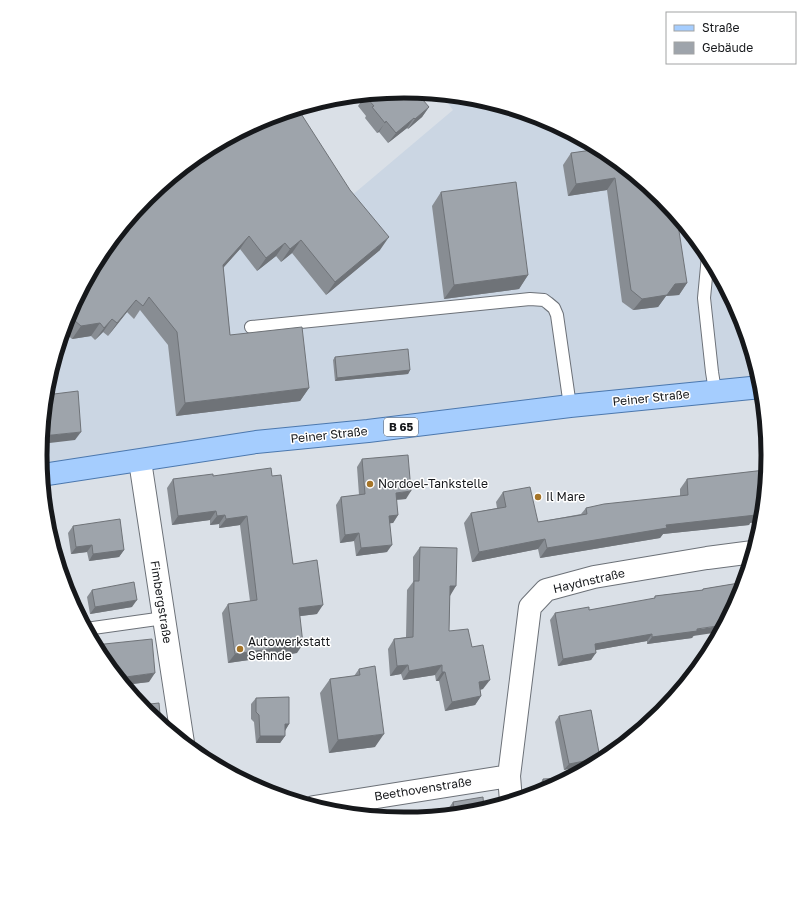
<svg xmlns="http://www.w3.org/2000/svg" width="808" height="911" font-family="'Golos Text',sans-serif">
	<rect width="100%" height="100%" fill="#dae0e7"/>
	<path fill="#cbd6e3" d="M442,95L475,99L543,119L606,153L662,198L707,253L740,316L761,385L42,476L40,455L47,384L68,316L147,198L202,153L265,119L350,197L453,110Z"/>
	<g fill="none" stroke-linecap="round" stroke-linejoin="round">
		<g stroke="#6c7178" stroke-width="14">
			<path id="lane" d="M708,256L704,298L712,372L715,391
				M251,327L530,299L544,300L548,303L554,308L557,315L570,406
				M86,629L164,618"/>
		</g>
		<g stroke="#6c7178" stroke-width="24">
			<path id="street" d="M140,461L183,743
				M511,801L509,776L530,607L546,590L594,577L707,558L753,552
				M314,807L509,776"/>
		</g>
		<g stroke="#4c78ae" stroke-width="24">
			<path id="primary" d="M42,475L256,442L368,431L570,406L761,387"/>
		</g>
		<use href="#lane" stroke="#fff" stroke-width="12"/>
		<use href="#street" stroke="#fff" stroke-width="22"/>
		<use href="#primary" stroke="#a5cdfe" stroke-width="22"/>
	</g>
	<path fill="#888d93" d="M366,95L429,107L422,117L408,129L407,128L388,143L379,132L377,133L365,118L366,116L358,106Z
		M537,117L544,119L538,125Z
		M599,149L687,283L679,295L666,296L658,307L633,310L622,302L607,190L568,196L563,165L571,153Z
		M441,192L528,275L519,289L444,299L432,206Z
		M147,198L380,250L326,295L292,253L281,262L276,256L257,271L240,249L223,268L230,335L309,388L300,401L176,416L168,345L140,310L134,319L127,312L108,336L103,332L95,340L91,336L72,339L63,331L68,316L101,253Z
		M335,357L410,370L408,374L335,381L333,360Z
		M362,459L406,499L396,500L398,515L393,523H390L387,552L356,556L354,541L340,543L336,505L341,497L359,495L357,467Z
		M767,468L762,521L750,523L749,525L663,534L660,538L540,558L538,549L472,562L464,523L471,513L497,508L496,502L503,492L538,522L581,514L586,508L680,496V489L687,479L763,471L764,469Z
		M213,476H272L293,564L317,614L300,616L297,653L228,663L222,613L228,604L250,601L240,525L219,528V524L210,525V520L172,525L167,488L173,479Z
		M73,526L124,550L119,557L89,561L87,552L71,554L68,533Z
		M420,547L450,595L449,631L472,647L483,689L480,690L481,696L475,705L445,711L439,681H436L435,675L403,680L401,674L390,676L388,649L394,639L406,637L407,590L413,582V557Z
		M739,583L692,638L647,644V641L596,650L591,660L558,666L550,620L555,613L589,610L654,599L655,596L702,590L703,589Z
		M92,590L132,607L90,614L87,597Z
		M101,658L149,682L124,685Z
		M359,669L375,747L329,753L320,693L330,679L354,676Z
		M256,698L289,724L285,730V736L280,743H256L254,722L251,719V704Z
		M559,716L600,758L564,770L555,722Z
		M569,778L543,792L538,793V787L543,779Z
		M453,802L475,813L449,815L448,809Z"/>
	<path fill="#6f7378" d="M429,107L422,117L408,129L415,119Z
		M414,118L407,128L388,143L396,133Z
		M542,119H544L551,123L538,125Z
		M386,121L379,132L377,133L385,123Z
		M615,178L607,190L568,196L576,184Z
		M249,236L240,249L214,278L223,265Z
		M389,237L380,250L326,295L335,282Z
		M301,240L292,253L281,262L290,249Z
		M285,243L276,256L257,271L266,258Z
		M528,275L519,289L444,299L454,285Z
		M687,283L679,295L666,296L658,307L633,310L642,299L675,284Z
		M136,300L127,312L108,336L117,323Z
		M112,319L103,332L95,340L104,328Z
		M100,323L91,336L72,339L81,326Z
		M410,370L408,374L335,381L337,378Z
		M309,388L300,401L176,416L185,403Z
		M81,432L75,440L41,444L42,436Z
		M411,491L406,499L390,500L396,493Z
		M216,511L210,520L172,525L178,516Z
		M762,512V521L750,523L749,525L663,534L660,538L540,558L547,548L666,525Z
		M225,515L219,524L210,525L217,516Z
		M398,515L393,523L384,524L389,516Z
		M247,516L240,525L219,528L226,519Z
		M359,533L354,541L340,543L345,535Z
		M545,539L538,549L472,562L479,552Z
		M92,545L87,552L71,554L76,547Z
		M392,545L387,552L356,556L361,548Z
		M124,550L119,557L89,561L93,554Z
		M450,586H456L450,596Z
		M137,600L132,607L90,614L95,607Z
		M323,605L317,614L293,617L299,608Z
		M724,625L720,632L693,636L692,638L647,644L652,637Z
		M652,634L647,641L590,651L595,644Z
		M303,644L297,653L228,663L235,654Z
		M596,653L591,660L558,666L563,659Z
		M408,665L401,674L390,676L397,666Z
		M442,665L435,675L403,680L409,671Z
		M442,672H445L439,681H436Z
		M155,673L149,682L124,685L122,683L126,677Z
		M126,675L121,682L117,676Z
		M490,680L483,689L472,691L479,682Z
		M481,696L475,705L445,711L452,702Z
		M285,724H289L285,731Z
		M384,734L375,747L329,753L338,740Z
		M260,736H285L280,743H256Z
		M600,758L595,764L564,770L569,764Z"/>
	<path fill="#9ea4ab" stroke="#6f7378" d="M404,92L417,93L429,107L415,119L414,118L396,133L386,121L385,123L372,107L374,106L365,96Z
		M298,109L350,190L389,237L335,282L301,240L290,249L285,243L266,258L249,236L223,265L230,335L302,327L309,388L185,403L177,332L149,297L143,306L136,300L117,323L112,319L104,328L100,323L81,326L68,315L101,253L147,198L202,153L265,119Z
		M599,149L606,153L662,198L677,218L687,283L675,284L667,295L642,299L631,290L615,178L576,184L571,153Z
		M516,182L528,275L454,285L441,192Z
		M408,349L410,370L337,378L335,357Z
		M78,391L81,432L42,436L46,395Z
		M408,455L411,491L396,493L398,515L389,516L392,545L361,548L359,533L345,535L341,497L365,494L362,459Z
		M271,468L272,476L281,475L293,564L317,560L323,605L299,608L303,644L235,654L228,604L257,600L247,516L226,519L225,515L217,516L216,511L178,516L173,479L213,474V476Z
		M767,468L762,512L756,513V515L666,525L667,528L547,548L545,539L479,552L471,513L506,507L503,492L530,487L538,522L587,514L586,508L604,504L688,495L687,479L765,470L764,469Z
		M120,519L124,550L93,554L92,545L76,547L73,526Z
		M420,547L457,548L456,586H450L449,631L468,629L472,647L483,645L490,680L479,682L481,696L452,702L445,672H442V665L409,671L408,665L397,666L394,639L413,637L414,581H419Z
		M134,582L137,600L95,607L92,590Z
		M739,583H744L740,595L724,625L697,629V631L652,637V634L595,644L596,653L563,659L555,613L589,607V610L655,598V596L703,590V589Z
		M152,639L155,673L126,677V675L117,676L101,658L95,645Z
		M375,666L384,734L338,740L330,679L360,675L359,669Z
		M289,697V724H285V736H260L259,715L256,712V698Z
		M159,703L161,725L146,713L141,705Z
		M591,710L600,758L569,764L559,716Z
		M569,778L544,792L543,779Z
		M483,797L484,810L475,813L455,814L453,802Z"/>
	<g fill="#a57529" stroke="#fff" stroke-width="1.5">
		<circle cx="370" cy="484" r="4"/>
		<circle cx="538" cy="497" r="4"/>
		<circle cx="240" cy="649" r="4"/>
	</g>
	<g text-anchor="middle" stroke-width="3" stroke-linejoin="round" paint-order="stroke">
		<rect fill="#fff" stroke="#5c5d5f" stroke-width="1" x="384" y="418" width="34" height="18" rx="3"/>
		<g font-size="11" font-weight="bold" fill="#16181b">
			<text x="401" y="431">B 65</text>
		</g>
		<g font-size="12" fill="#16181b" stroke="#fff">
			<text transform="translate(651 398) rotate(-6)" y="4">Peiner Straße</text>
			<text transform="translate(329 435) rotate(-6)" y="4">Peiner Straße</text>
			<text transform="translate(589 581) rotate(-13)" y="4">Haydnstraße</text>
			<text transform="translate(161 602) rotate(81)" y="4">Fimbergstraße</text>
			<text transform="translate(423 789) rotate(-9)" y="4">Beethovenstraße</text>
		</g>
		<g font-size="12" fill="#16181b" stroke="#fff" text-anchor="start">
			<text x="378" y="488">Nordoel-Tankstelle</text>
			<text x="546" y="501">Il Mare</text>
			<text x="248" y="646">Autowerkstatt<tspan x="248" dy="14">Sehnde</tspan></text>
		</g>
	</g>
	<path d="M0 0H808V911H0ZM47 455a357 357 0 1 1 714 0a357 357 0 1 1-714 0Z" fill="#fff" fill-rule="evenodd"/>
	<path fill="none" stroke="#16181b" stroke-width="5" d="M47 455a357 357 0 1 1 714 0a357 357 0 1 1-714 0Z"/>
	<rect x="666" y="12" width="130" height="52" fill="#ffffff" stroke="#a2a3a4"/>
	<rect x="674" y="25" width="20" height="6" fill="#a5cdfe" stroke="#a2a3a4"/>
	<text x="702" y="32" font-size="12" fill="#16181b">Straße</text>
	<rect x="674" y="42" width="20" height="12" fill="#9ea4ab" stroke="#a2a3a4"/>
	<text x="702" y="52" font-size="12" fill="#16181b">Gebäude</text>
</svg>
